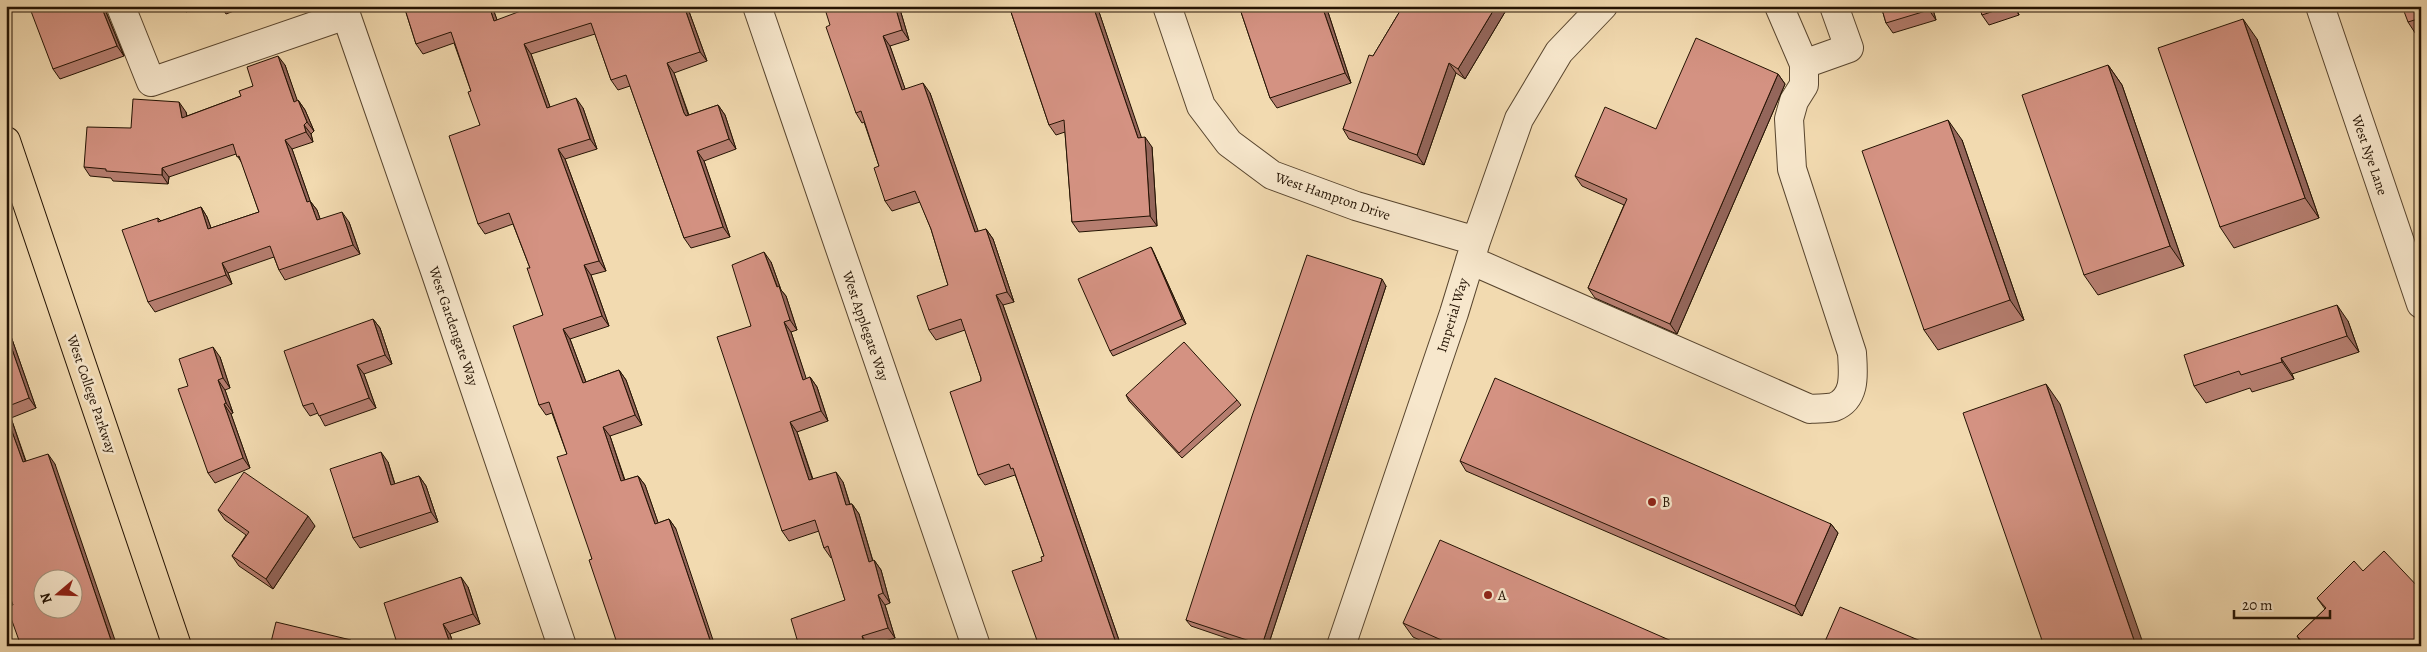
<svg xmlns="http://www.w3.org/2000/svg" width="2427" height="652" font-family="Alegreya,serif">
	<rect width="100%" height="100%" fill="#f2dab0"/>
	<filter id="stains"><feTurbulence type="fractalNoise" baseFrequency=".004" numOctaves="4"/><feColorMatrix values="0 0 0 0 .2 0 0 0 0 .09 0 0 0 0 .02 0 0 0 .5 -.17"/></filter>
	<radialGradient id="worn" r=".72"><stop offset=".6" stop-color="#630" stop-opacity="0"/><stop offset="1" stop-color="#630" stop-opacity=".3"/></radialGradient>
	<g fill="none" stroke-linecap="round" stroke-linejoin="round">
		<g stroke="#58452e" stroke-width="30">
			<path id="minor" d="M343,6L435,271L562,646
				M757,6L976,646
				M1167,6L1201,106L1229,143L1272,175L1356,206L1476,241
				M2320,6L2421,304
				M121,7L151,82L346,15
				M1804,64L1849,48L1834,6
				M1470,260L1810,409C1817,408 1827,409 1834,407C1857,398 1853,372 1852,353L1792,169L1789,119L1794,101L1804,85V64L1779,6
				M1341,646L1454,313L1476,241L1519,119L1559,52L1603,6"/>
		</g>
		<g stroke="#241303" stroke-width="30">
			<path id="major" d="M6,141L177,646"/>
		</g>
		<use href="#minor" stroke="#f7e7cc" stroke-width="28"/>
		<use href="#major" stroke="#f2dab0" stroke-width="28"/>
	</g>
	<path fill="#b67e70" stroke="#241303" d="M88,6H102L106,12L124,56L60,79L53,69L77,10Z
		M182,6H202L186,12Z
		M221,6H247L226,14Z
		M404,6H492L497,20L687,6L707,61L674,73L689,115L718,105L725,115L736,149L704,161L730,237L691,248L684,238L630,86L618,90L611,80L595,34L531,54L550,107L583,108L597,149L565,159L606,271L591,275L609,326L570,339L586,382L619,370L626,380L642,425L610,436L625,480L638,476L645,485L658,523L669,519L676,529L592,559L567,454L552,413L546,415L539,405L543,315L530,268L513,224L485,234L478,224L480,125L471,91L454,43L423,54L416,44Z
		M899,6L909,40L890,46L905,89L930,93L978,232L986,229L993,239L1014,302L1003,305L1121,646L1042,561L1044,556L1016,477L1015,475L985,485L978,475L981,378L965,330L936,340L929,330L948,285L931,229L920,202L892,211L885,201L879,166L864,122L862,123L856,113L830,25Z
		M1009,6H1097L1141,138L1152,147L1157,226L1079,232L1072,222L1065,132L1056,135L1049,125Z
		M1239,6H1326L1351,83L1277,108L1270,98Z
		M1403,6H1502L1505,12L1465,79L1456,73L1424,165L1349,139L1343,129L1373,56Z
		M1881,6H1932L1936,20L1893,33L1886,23Z
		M1979,6H2016L2019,15L1989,25L1982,15Z
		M2421,6V38L2419,39L2408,22Z
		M2257,39L2319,218L2234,248L2220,227Z
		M285,65L297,101L298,100L305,110L314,131L311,134L313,142L292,149L310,201L317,210L320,219L349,222L360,254L285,280L279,270L274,257L228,273L232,284L155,312L148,302L158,218L161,221L201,207L207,217L211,228L259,212L242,163L236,154L169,177L168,184L113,181L111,178L90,176L84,167L131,128L186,112L187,116L241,96L253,86Z
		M2108,65L2122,85L2184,266L2098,295L2084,275Z
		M1778,74L1785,84L1677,334L1595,298L1588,288L1624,205L1582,186L1575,176L1656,129Z
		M1962,140L2024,320L1938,350L1924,330Z
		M1151,247L1154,253L1186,324L1113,356L1110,351Z
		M771,262L781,290L786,296L797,330L791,332L806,379L810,377L817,387L828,421L797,432L813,479L843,482L850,504H852L859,514L873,561L874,560L881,570L890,603L885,605L895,638L869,646H799L845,600L832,557L831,558L824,548L819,531L789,541L782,531L751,326Z
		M1386,286L1268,646H1250L1191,626L1186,620Z
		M373,319L380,328L392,364L364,374L376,408L325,426L318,413L310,416L303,406Z
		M2348,321L2359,352L2292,374L2294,379L2252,392L2250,388L2206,403L2194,386Z
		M6,322L36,408L11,418L26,461L55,464L13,605L6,585Z
		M220,357L230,388L225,390L233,413L231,414L250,468L215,483L208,473Z
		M1126,395L1237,400L1241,405L1182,458L1129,401Z
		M1460,461L1831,524L1838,533L1802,616L1466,471Z
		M388,462L395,484L419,476L426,486L438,522L360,548L353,538Z
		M218,510L315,526L273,589L239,566L232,556L246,535L225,520Z
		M2363,571L2421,590V646H2303L2297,636L2325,609L2317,598Z
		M468,587L480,624L450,634L454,646H398Z
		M1403,623L1683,646H1433L1413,637Z"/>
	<path fill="#94665b" stroke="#241303" d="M73,6H76L81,21L74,11Z
		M101,6H102L106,12L124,56L117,46Z
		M489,6H492L501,31L494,21Z
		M684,6H687L707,61L700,52Z
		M895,6H899L909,40L902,30Z
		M1093,6H1097L1145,148L1138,138Z
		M1322,6H1326L1351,83L1345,73Z
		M1496,6H1502L1505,12L1465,79L1458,69Z
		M1928,6H1932L1936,20L1929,10Z
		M2013,6H2016L2019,15Z
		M2243,19L2257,39L2319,218L2305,198Z
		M883,36L890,46L909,100L902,90Z
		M524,44L531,54L554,118L547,108Z
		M278,56L285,65L301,111L294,102Z
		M667,63L674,73L691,123L684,113Z
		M1449,63L1456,73L1424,165L1417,155Z
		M2108,65L2122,85L2184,266L2170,246Z
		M1778,74L1785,84L1677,334L1670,324Z
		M923,83L930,93L982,242L975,232Z
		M576,98L583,108L597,149L590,139Z
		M298,100L305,110L314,131L307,122Z
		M179,102L186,112L189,128L182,118Z
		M718,105L725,115L736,149L729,139Z
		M1948,120L1962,140L2024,320L2010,300Z
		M304,125L311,134L313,142L306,132Z
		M1145,137L1152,147L1157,226L1150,216Z
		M285,140L292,149L314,212L307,202Z
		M558,149L565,159L606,271L599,261Z
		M697,151L704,161L730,237L723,227Z
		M162,168L169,177L168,184L162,175Z
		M310,201L317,210L324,230L317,220Z
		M201,207L207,217L215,239L208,229Z
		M342,212L349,222L360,254L353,245Z
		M986,229L993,239L1014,302L1007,292Z
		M1151,247L1154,253L1186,324L1182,319Z
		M764,252L771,262L781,290L786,296L797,330L790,320Z
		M222,263L228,273L232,284L226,275Z
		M584,265L591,275L609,326L602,316Z
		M1382,279L1386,286L1268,646H1262V645Z
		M996,295L1003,305L1121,646H1117Z
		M2337,305L2348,321L2359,352L2347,336Z
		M373,319L380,328L392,364L385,355Z
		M6,322L36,408L29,398L6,332Z
		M784,322L791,332L810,390L803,380Z
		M563,329L570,339L590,393L583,383Z
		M213,347L220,357L230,388L223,378Z
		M2281,358L2292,374L2294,379L2282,362Z
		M357,365L364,374L376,408L369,398Z
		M619,370L626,380L642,425L635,415Z
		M810,377L817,387L828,421L821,411Z
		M218,380L225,390L233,413L226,403Z
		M2046,384L2060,404L2144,646H2136Z
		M224,404L231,414L250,468L243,458Z
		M6,411L11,418L29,472L23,462L6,415Z
		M790,422L797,432L816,490L809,480Z
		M603,427L610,436L628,491L621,481Z
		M381,452L388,462L398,495L391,485Z
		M48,454L55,464L117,646H113Z
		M836,472L843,482L853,515L846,505Z
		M419,476L426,486L438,522L431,512Z
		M638,476L645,485L662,534L655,524Z
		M852,504L859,514L876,572L869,562Z
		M308,516L315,526L273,589L266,579Z
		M669,519L676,529L715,646H712Z
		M1831,524L1838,533L1802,616L1795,606Z
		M874,560L881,570L890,603L883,593Z
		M461,577L468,587L480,624L473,614Z
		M878,595L885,605L895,638L888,628Z
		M443,624L450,634L454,646H451Z
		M862,636L869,646H865Z
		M351,640L355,646H349Z"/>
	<path fill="#d49282" stroke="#241303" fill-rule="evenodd" d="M29,6H73L74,11L88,6H101L117,46L53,69Z
		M404,6H489L494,21L534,6H684L700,52L667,63L684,113L686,116L718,105L729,139L697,151L723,227L684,238L626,75L611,80L591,23L524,44L547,108L576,98L590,139L558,149L599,261L584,265L602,316L563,329L583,383L619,370L635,415L603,427L621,481L638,476L655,524L669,519L712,646H618L589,560L592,559L557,457L567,454L549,402L539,405L513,326L543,315L527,268H530L509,213L478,224L449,136L480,125L468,92L471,91L451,32L416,44Z
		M824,6H895L902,30L883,36L902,90L923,83L975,232L986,229L1007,292L996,295L1117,646H1039L1012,571L1042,561L1041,557L1044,556L1013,468L1011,469L1009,464L978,475L950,392L981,381V378L961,319L929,330L917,296L948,285L931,229L915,191L885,201L874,168L879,166L861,111L856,113L826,27L830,25Z
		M1009,6H1093L1138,138L1145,137L1150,216L1072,222L1064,120L1049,125Z
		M1239,6H1322L1345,73L1270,98Z
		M1403,6H1496L1458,69L1449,63L1417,155L1343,129L1369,55L1373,56Z
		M1881,6H1928L1929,10L1886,23Z
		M1979,6H2009L1982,15Z
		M2402,6H2421V18L2408,22Z
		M2243,19L2305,198L2220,227L2158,48Z
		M1696,38L1778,74L1670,324L1588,288L1627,199L1575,176L1605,107L1656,129Z
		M278,56L294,102L298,100L307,122L304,125L306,132L285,140L307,202L310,201L317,220L342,212L353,245L279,270L270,246L222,263L226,275L148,302L122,230L158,218V222L201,207L208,229L259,212L239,156L237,157L233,144L162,168V175L106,171V169L84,167L87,127L131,128L133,99L179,102L182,118L241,96L239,91L253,86L247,67Z
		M2108,65L2170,246L2084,275L2022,95Z
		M1948,120L2010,300L1924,330L1862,151Z
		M1151,247L1182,319L1110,351L1078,279Z
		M764,252L777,287L779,286L790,320L784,322L803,380L810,377L821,411L790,422L809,480L836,472L846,505L852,504L869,562L874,560L883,593L878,595L888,628L862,636L865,646H799L791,619L845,600L828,546L824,548L815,520L782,531L717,337L751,326L732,265Z
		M1307,255L1382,279L1262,645L1186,620L1252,416Z
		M2337,305L2347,336L2281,358L2282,362L2241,375L2239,371L2194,386L2184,355Z
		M373,319L385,355L357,365L369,398L319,416L313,403L303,406L284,351Z
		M6,332L29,398L6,407Z
		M1184,342L1237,400L1179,453L1126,395Z
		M213,347L223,378L218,380L226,403L224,404L243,458L208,473L178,389L188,386L179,359Z
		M1495,378L1831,524L1795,606L1460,461Z
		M2046,384L2136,646H2044L1963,413Z
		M6,415L23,462L48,454L113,646H21L7,607L13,605L6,585ZM42,580H72V610H42Z
		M381,452L391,485L419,476L431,512L353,538L330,469Z
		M244,472L308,516L266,579L232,556L249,532L218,510Z
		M1440,540L1683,646H1455L1403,623Z
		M2384,551L2421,590V639L2414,646H2306L2297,636L2326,608L2317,598L2354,561L2363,571Z
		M461,577L473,614L443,624L451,646H398L384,603Z
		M1840,607L1923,642L1922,646H1823Z
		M276,622L351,640L349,646H270Z"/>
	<g fill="#8f2418" stroke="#f7e7cc" stroke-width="2">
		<circle cx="1652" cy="502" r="5"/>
		<circle cx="1488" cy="595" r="5"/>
	</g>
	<g text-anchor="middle" stroke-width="5" stroke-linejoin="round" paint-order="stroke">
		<g font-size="14" fill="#241303" stroke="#f7e7cc">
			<text transform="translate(2370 155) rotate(71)" y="5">West Nye Lane</text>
			<text transform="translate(1333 196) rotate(19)" y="5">West Hampton Drive</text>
			<text transform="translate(1452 315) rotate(-73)" y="5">Imperial Way</text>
			<text transform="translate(454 326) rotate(71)" y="5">West Gardengate Way</text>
			<text transform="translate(866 326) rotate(71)" y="5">West Applegate Way</text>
			<text transform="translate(92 394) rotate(71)" y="5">West College Parkway</text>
		</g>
		<g font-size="14" fill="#241303" stroke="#f7e7cc" text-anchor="start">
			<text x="1662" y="507">B</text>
			<text x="1498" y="600">A</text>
		</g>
	</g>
	<rect width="2427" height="652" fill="none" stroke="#f2dab0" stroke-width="25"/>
	<rect x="8" y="8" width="2412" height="637" fill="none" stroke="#241303" stroke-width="2.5"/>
	<rect x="12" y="12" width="2402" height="627" fill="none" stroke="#241303"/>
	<g transform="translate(58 594) rotate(251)"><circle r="24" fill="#f7e7cc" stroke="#a3927c"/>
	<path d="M0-4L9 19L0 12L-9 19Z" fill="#8f2418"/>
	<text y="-8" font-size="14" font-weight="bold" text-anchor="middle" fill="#241303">N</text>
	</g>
	<path d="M2234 610v8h96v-8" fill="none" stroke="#241303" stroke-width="2.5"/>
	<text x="2242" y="610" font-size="15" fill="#241303" stroke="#f7e7cc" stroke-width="4" paint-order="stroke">20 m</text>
	<rect width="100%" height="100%" filter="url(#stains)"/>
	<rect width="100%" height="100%" fill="url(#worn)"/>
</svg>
